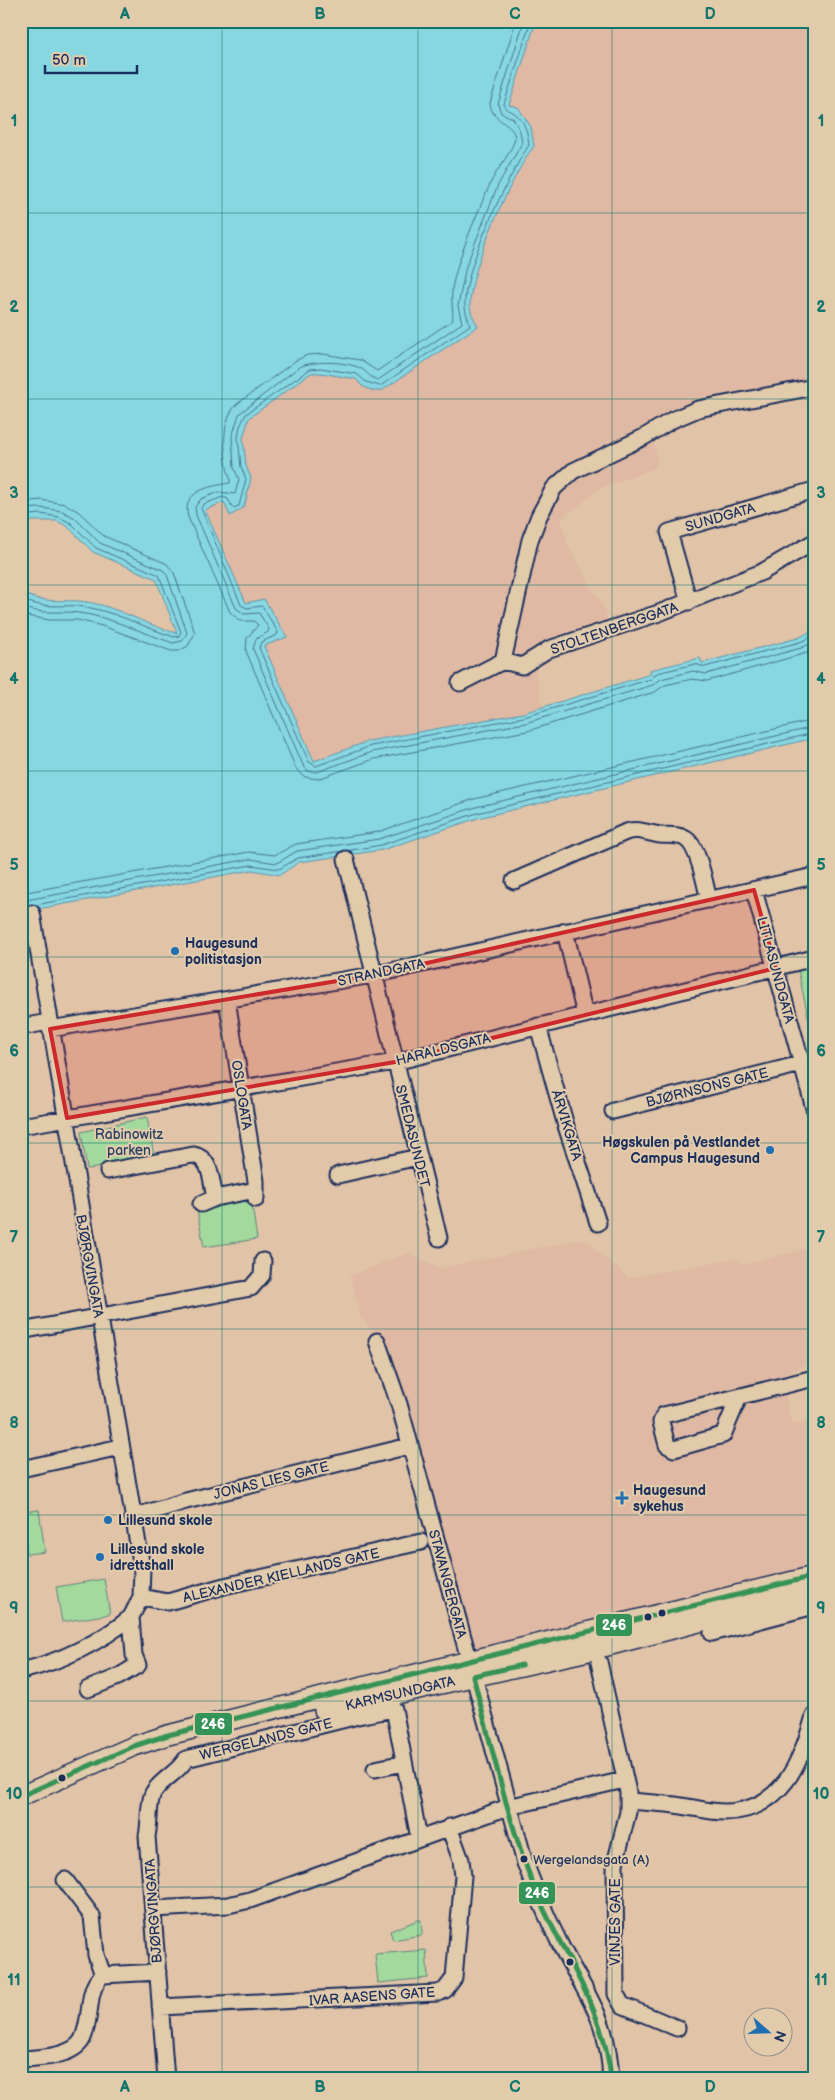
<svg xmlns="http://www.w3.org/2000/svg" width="835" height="2100" font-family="'Balsamiq Sans',sans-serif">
	<rect width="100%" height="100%" fill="#e1c3a7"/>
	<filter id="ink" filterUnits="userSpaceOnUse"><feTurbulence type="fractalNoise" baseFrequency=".02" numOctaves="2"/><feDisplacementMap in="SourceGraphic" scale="10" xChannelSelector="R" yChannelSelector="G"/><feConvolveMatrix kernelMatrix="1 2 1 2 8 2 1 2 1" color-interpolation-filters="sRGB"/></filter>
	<g filter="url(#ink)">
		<path fill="#dfb9a3" d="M534,21H814V392L719,404L653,436L657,463L655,468L601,488L561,519L568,546L606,612L608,625L538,650L535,668L542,707L523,713L369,741L314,761L264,646L283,638L246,603L205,509L247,469L242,421L305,376L321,369L356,379L470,312L471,287L487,238L508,190L532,150L531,128L525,116L519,107H505Z
			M584,1239L628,1278L736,1258L743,1265L813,1247L814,1363L790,1371L782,1381L792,1425L814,1421V1571L472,1657L389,1350L360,1316L350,1276L408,1253L440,1268Z"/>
		<path fill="#a3d99d" stroke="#5f847e" d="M814,966V1044L798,970Z
			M147,1117L155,1161L87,1169L81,1132Z
			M251,1198L257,1239L204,1247L197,1210L215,1204Z
			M39,1510L45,1552L27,1554L22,1512Z
			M104,1579L110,1614L62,1622L56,1587Z
			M418,1920H421L422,1935L393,1940L390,1931Z
			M426,1950L428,1978L378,1983L375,1954Z"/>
		<path fill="#87d7e1" stroke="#5c94ad" d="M21,21H536L509,105L518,107L531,127L534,146C511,177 470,267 470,305C470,313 474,319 478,326L381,391H373L362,386L356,379L321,373H311L249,418L243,438L246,466L251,478L244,507L230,516L224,502L205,510L246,603L264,599L287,637L264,646L314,761L369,741L523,713L651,674L650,670L700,658L702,663L798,638L814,630V738L478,818L382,850L299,862L280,875L252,870L21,912V592C38,603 59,600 78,601C112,603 144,625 177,633L156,579L93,552L67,526L57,521H21Z"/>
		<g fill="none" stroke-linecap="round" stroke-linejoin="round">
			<path stroke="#467292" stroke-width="1" d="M516,21L490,103C491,123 520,125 514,142C509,156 497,169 491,182C479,209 456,261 452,290C451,300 453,310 453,320L377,371L360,360L323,354L307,355L295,361L237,404C221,420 224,447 227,468C228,474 231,478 230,483C212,486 181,490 188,517L230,612L240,621H254L258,625L247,638L246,651L296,769L305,777L318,779L374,759L527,731L655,692L665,685L692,679L707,681L814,651
				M524,21L498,104L501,113L513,118L520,131L522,143L498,185L466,266L458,306L462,323L378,380C370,378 368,373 362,369C348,361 313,360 299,367L239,414L232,437L234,468L239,479L235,494L219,492L201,499L195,507L196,515L236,608L244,614L259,613L269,629L268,632L256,639L253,649L303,765L308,771L317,772L372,752L525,723L653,685L661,679L693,671L706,674L801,648L814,642
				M531,21L504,104L506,109C523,115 527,128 529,145C508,176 462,271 465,307C465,313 469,319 470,325L380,386L366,382L357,374L321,368L310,369L246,414L240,426L238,437L241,467L246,479L239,506L233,508L228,499L223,497L204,504L201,508L241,605L247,608L262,606L278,632L277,635L261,642L259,648L309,762L316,766L371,746L524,717L651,679L657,673L695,664L705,667L800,642L814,636
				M21,502L41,500L65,504L79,512L104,536L167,564L174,573L195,633L188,646L179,651H171L102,626L78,620H50L21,615
				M21,509L41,508L62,511L75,518L100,543L163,570L167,575L187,633L182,641L173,643C142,633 111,617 79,613C61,610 38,616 21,606
				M21,516L41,514L59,517L71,523L96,548L159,575L181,632L179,636L174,637C143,627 110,609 78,606C60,605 37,609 21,598
				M346,851L381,845L477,813L814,733
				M21,893L249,852L275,855L296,844L378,832L474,799L814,720
				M21,901L250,859L277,863L297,851L379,839L476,807L814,727
				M35,905L251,865L279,869L298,858L343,851"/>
			<g stroke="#1b2f5e" stroke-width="19">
				<path id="minor" d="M689,602L669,532L814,490
					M503,661L530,540L539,516L554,488L573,471L644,437L672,420L698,409L814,387
					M460,683L503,661L522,666L549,649L659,613L762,572L814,542
					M346,859L439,1238
					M514,881L626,832C638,828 647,833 660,835C668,836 679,834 686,839C699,847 705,885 709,900
					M754,890L814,1108
					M32,913L142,1568L141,1597L131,1617L134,1655L138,1665L118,1677L88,1689
					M565,931L585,1015
					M227,1000L256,1181V1199
					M538,1026L566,1126L598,1223
					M21,1027L49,1022
					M50,1029L373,975L814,876
					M613,1111L801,1064
					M21,1126L395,1062L814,958
					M108,1171L193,1155C212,1158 211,1182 215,1198
					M338,1175L418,1157
					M201,1204L215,1198L256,1190
					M21,1331L251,1288L262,1275L263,1261
					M377,1341L399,1404L525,1863C536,1892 548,1920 562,1948C588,1998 608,2018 611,2079
					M739,1397L723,1435L674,1449L667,1445L661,1422L664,1415L814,1378
					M21,1469L120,1447
					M133,1517L186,1501L409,1446
					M141,1597L168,1602L224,1586L421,1542
					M712,1633L814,1606
					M599,1662L628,1792V1812L615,1864L616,1994L622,2005L677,2028
					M21,1671C60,1662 101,1642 131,1617
					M375,1769L404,1763
					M629,1801C644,1802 660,1803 675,1805C691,1807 708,1812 725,1812C782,1811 801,1762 814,1716
					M65,1880L92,1916L96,1955L103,1975
					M153,1909L228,1905L250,1900L508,1807L624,1780
					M160,2007L438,1993L445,1990L454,1978L463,1876L461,1860L449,1827
					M21,2059C39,2058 72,2057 82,2040C88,2028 89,2011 91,1998C93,1989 95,1981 103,1975L158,1972
					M166,2079L147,1836C150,1823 148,1802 153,1793C161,1779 178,1773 186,1759L358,1716L394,1709L419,1838"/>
			</g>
			<g stroke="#1b2f5e" stroke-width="22">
				<path id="major" d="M324,1710L584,1652L814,1592
					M21,1796L134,1746L168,1735L814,1576"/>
			</g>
			<use href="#minor" stroke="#e2cbab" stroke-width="15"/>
			<use href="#major" stroke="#e2cbab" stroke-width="19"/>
			<g stroke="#e2cbab" stroke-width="9">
				<path id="bus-1" d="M522,1665L473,1676C492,1747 507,1818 534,1887C561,1954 604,2005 611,2079
					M21,1796L134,1746L168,1735L814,1576"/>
			</g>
			<use href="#bus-1" stroke="#349356" stroke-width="5"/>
		</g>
	</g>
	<path fill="#cd282b" fill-opacity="0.2" stroke="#cd282b" stroke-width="4" stroke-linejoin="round" d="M754,890L776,968L395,1062L67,1118L50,1029L373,975Z"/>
	<path fill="none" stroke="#0f766e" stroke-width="1" stroke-opacity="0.55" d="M222,21V2079M418,21V2079M612,21V2079M21,213H814M21,399H814M21,585H814M21,771H814M21,957H814M21,1143H814M21,1329H814M21,1515H814M21,1701H814M21,1887H814"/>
	<g fill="#1f6fb2" stroke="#e2cbab" stroke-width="2">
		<circle cx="175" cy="951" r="5"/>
		<circle cx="770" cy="1150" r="5"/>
		<path d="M619.5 1490.5h5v5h5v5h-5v5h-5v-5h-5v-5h5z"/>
		<circle cx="108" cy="1520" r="5"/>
		<circle cx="100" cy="1557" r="5"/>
	</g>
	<g fill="#1b2f5e" stroke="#e2cbab" stroke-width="2">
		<circle cx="662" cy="1613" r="4.5"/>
		<circle cx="648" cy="1617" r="4.5"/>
		<circle cx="62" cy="1778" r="4.5"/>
		<circle cx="524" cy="1859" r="4.5"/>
		<circle cx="570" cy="1962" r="4.5"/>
	</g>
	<g text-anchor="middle" stroke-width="4" stroke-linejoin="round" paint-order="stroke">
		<g font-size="13" fill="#1b2f5e" stroke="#e2cbab" text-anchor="start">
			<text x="533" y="1864">Wergelandsgata (A)</text>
		</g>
		<g font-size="14" fill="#1b2f5e" stroke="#e2cbab">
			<text transform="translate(720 517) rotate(-16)" y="5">SUNDGATA</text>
			<text transform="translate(614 628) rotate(-19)" y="5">STOLTENBERGGATA</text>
			<text transform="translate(776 970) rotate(75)" y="5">LITLASUNDGATA</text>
			<text transform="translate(381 972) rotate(-12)" y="5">STRANDGATA</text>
			<text transform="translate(443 1049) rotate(-14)" y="5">HARALDSGATA</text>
			<text transform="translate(707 1087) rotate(-14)" y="5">BJØRNSONS GATE</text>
			<text transform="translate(242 1095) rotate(81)" y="5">OSLOGATA</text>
			<text transform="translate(567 1125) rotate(73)" y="5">ÅRVIKGATA</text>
			<text transform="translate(413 1136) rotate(76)" y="5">SMEDASUNDET</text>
			<text transform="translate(90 1266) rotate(80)" y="5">BJØRGVINGATA</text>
			<text transform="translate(271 1480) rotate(-14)" y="5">JONAS LIES GATE</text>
			<text transform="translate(281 1575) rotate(-13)" y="5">ALEXANDER KIELLANDS GATE</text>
			<text transform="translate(448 1584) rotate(75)" y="5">STAVANGERGATA</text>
			<text transform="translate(400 1693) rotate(-13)" y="5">KARMSUNDGATA</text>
			<text transform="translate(266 1739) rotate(-14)" y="5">WERGELANDS GATE</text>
			<text transform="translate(153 1911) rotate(-94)" y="5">BJØRGVINGATA</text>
			<text transform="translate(615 1922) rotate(-90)" y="5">VINJES GATE</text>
			<text transform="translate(372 1996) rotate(-4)" y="5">IVAR AASENS GATE</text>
		</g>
		<g font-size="14" font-weight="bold" fill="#1b2f5e" stroke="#e2cbab" text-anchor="start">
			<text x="185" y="948">Haugesund<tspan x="185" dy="16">politistasjon</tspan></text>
			<text x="760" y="1147" text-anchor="end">Høgskulen på Vestlandet<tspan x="760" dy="16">Campus Haugesund</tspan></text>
			<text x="633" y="1495">Haugesund<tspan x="633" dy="16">sykehus</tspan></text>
			<text x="118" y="1525">Lillesund skole</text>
			<text x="110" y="1554">Lillesund skole<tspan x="110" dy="16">idrettshall</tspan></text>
		</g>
		<g font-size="14" fill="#294064" stroke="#e2cbab">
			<text x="129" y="1139">Rabinowitz<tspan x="129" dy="16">parken</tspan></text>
		</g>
	</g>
	<g stroke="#e2cbab" stroke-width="2">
		<rect x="595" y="1613" width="38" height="24" rx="5" fill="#349356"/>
		<rect x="194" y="1712" width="39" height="24" rx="5" fill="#349356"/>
		<rect x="518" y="1881" width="38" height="24" rx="5" fill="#349356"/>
	</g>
	<g font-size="14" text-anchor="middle" font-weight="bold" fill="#fff">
		<text x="614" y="1630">246</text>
		<text x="213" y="1729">246</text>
		<text x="537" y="1898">246</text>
	</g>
	<rect width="835" height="2100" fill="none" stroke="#e2cbab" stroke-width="55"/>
	<g transform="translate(768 2032) rotate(110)"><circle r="24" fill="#e2cbab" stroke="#928d8c"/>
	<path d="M0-4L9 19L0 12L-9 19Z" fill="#1f6fb2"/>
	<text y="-8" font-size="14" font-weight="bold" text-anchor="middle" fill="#1b2f5e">N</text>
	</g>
	<path d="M45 65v8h92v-8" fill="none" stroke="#1b2f5e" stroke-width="2.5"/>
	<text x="52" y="65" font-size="15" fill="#1b2f5e" stroke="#e2cbab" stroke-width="4" paint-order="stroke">50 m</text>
	<rect x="28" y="28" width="780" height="2044" fill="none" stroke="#0f766e" stroke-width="2"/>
	<g font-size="16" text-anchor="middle" font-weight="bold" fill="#0f766e">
		<text x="125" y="19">A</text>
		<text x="320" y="19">B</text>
		<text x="515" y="19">C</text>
		<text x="710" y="19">D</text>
		<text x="14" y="126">1</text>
		<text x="821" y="126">1</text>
		<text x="14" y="312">2</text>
		<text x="821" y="312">2</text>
		<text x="14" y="498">3</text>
		<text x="821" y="498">3</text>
		<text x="14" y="684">4</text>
		<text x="821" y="684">4</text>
		<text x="14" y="870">5</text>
		<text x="821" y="870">5</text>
		<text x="14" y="1056">6</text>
		<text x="821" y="1056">6</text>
		<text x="14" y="1242">7</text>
		<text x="821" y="1242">7</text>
		<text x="14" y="1428">8</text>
		<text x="821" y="1428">8</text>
		<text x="14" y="1613">9</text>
		<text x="821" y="1613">9</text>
		<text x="14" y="1799">10</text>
		<text x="821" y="1799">10</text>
		<text x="14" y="1985">11</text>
		<text x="821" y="1985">11</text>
		<text x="125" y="2092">A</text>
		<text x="320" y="2092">B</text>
		<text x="515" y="2092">C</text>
		<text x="710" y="2092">D</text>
	</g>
</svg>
